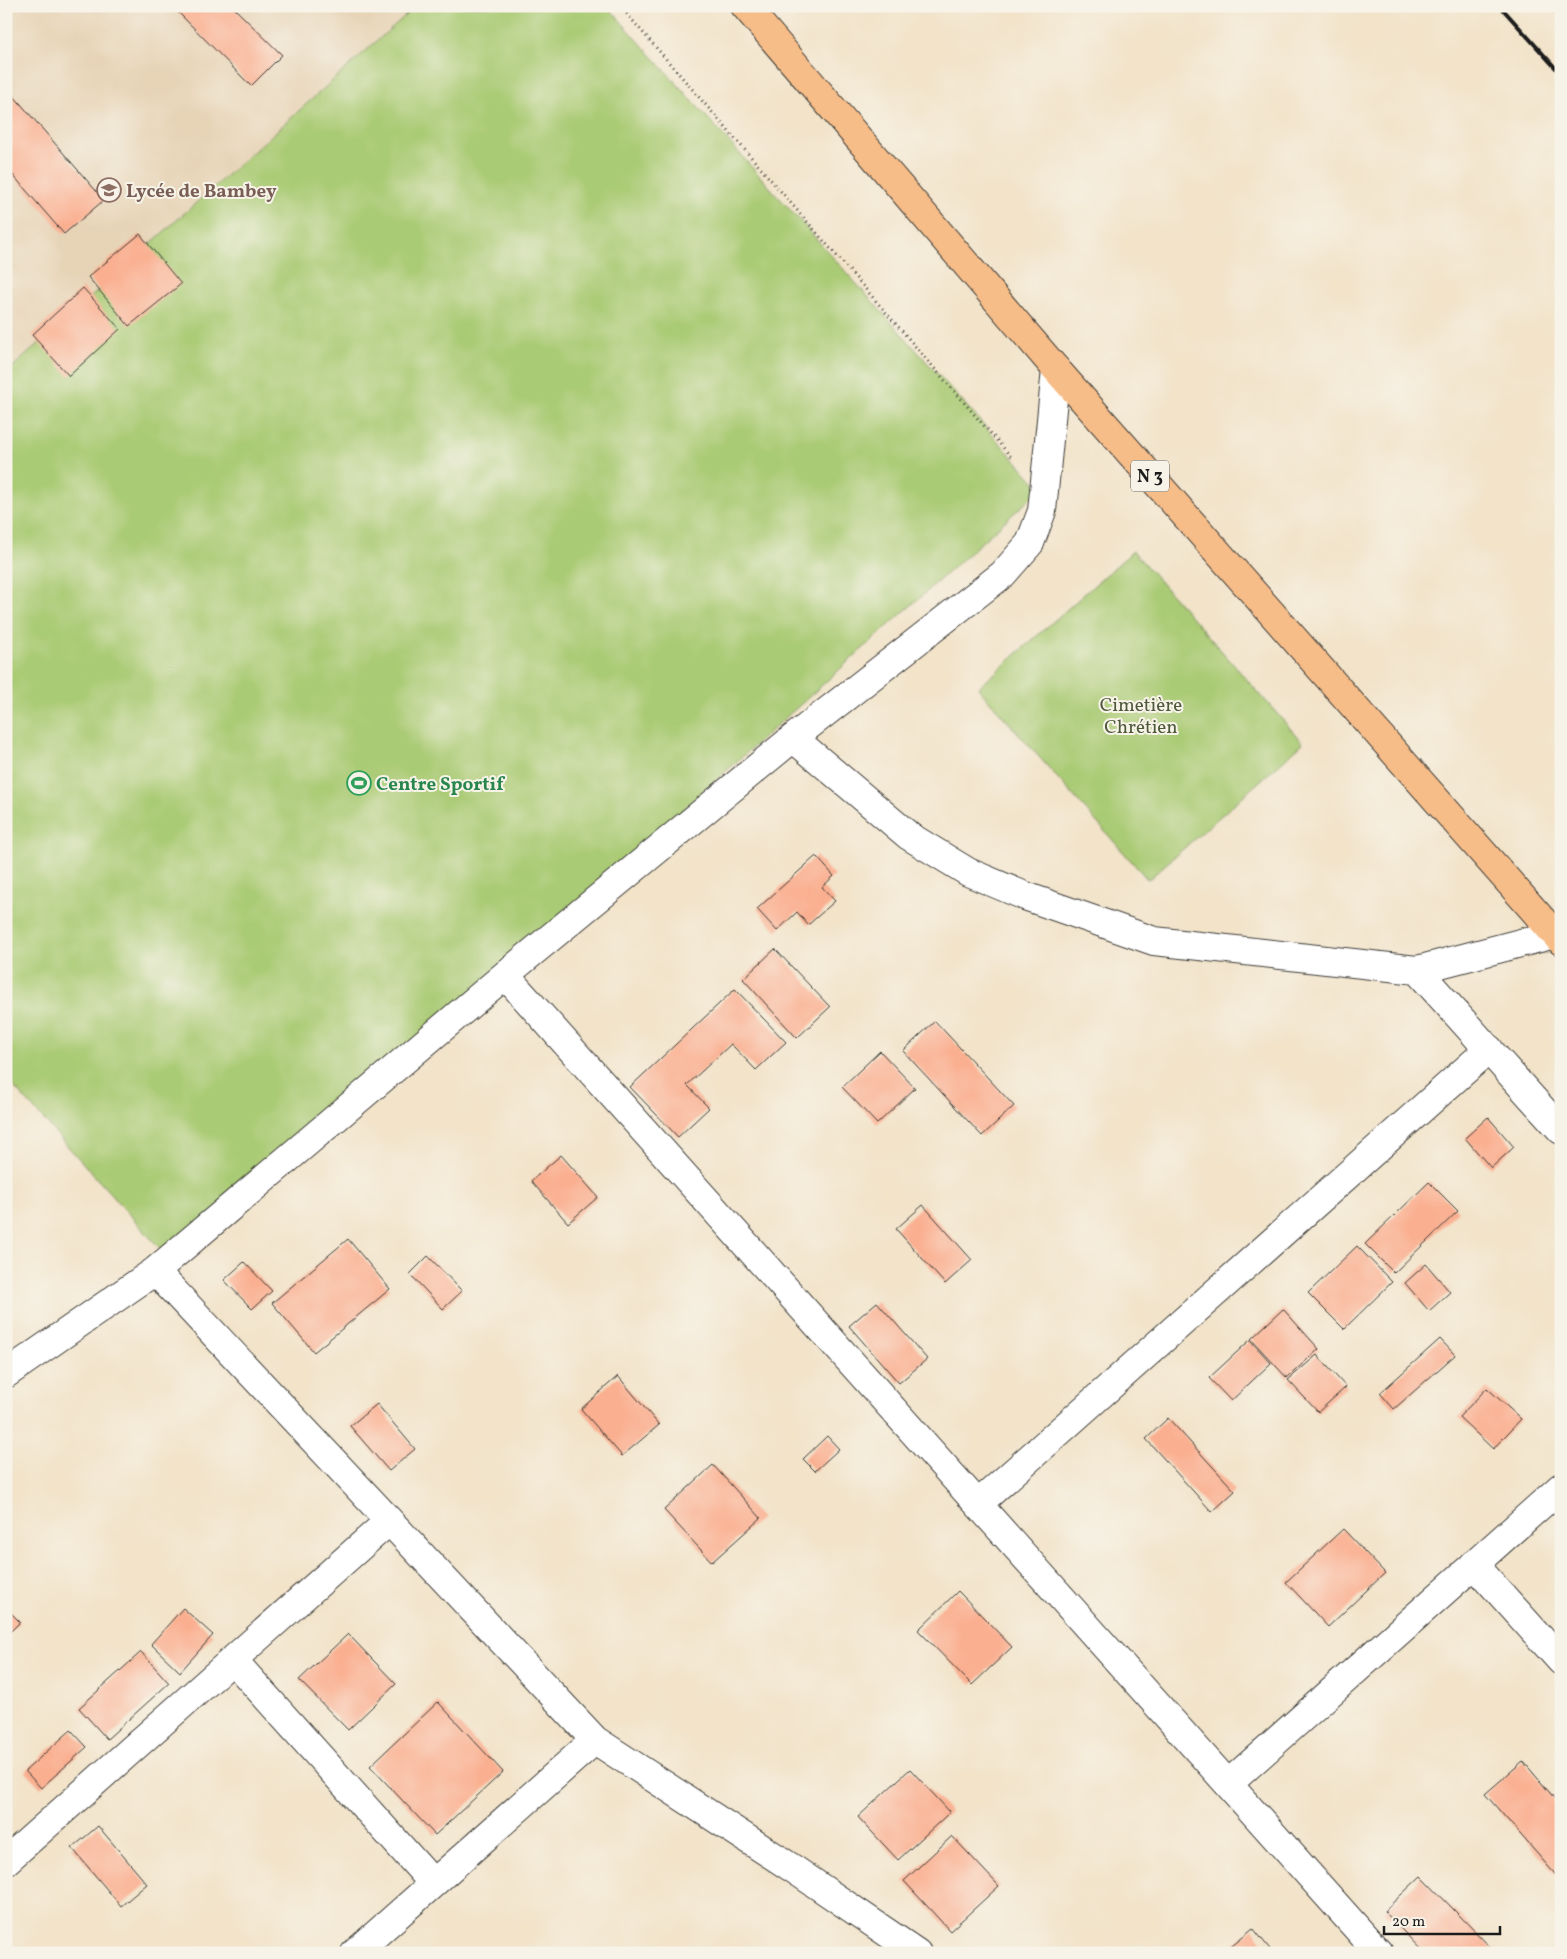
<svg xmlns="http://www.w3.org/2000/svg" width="1567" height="1959" font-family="Vollkorn,serif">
	<rect width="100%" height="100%" fill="#f7f3e8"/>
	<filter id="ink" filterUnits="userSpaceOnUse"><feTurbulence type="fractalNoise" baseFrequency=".02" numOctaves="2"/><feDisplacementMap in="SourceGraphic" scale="10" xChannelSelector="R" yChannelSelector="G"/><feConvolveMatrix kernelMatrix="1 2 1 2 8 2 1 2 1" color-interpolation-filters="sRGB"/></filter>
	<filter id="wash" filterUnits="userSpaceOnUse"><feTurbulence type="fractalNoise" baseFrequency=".0096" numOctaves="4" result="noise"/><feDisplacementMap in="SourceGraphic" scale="20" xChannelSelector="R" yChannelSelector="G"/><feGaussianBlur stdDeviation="1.12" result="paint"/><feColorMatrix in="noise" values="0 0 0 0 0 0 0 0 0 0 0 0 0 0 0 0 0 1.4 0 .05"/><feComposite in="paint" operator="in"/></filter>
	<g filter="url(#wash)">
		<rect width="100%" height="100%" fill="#f2e3c9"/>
		<path fill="#e7d4b7" d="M6,6H416L6,373Z"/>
		<path fill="#aacb74" stroke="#637448" d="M416,6H607L1041,489L175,1265L6,1078V373Z
			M1133,551L1303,743L1148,880L978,688Z"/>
		<g id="blocks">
			<path fill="#faaf90" d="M172,6H232L282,55L251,86Z
				M6,87L104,200L64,234L6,167Z
				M140,234L181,284L129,326L88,277Z
				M83,288L120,329L69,376L32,335Z
				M816,856L834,876L822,887L835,901L808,925L797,912L777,931L757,909Z
				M775,949L830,1007L797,1038L743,979Z
				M735,989L786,1042L756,1070L731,1044L687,1085L709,1108L678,1137L630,1087Z
				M935,1021L1014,1106L982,1136L903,1051Z
				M880,1051L915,1088L877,1124L842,1087Z
				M1488,1117L1514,1147L1491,1168L1465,1138Z
				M561,1155L598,1197L568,1223L531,1181Z
				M1429,1182L1458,1211L1394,1273L1365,1244Z
				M923,1205L972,1260L945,1284L896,1229Z
				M348,1239L390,1289L314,1352L272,1303Z
				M1357,1246L1392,1282L1344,1329L1308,1293Z
				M428,1256L462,1291L443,1309L410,1274Z
				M244,1262L272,1291L252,1309L224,1280Z
				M1426,1264L1450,1292L1429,1311L1405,1283Z
				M877,1302L927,1359L899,1383L849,1326Z
				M1283,1309L1319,1349L1287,1378L1251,1339Z
				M1440,1339L1455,1355L1394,1409L1380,1393Z
				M1250,1340L1271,1363L1231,1401L1209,1378Z
				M1317,1355L1346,1387L1318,1412L1288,1380Z
				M618,1376L659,1425L622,1456L581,1409Z
				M1487,1388L1521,1419L1493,1449L1459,1417Z
				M377,1404L415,1449L389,1471L350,1426Z
				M1168,1418L1235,1491L1212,1512L1146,1439Z
				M827,1436L839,1449L815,1471L803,1459Z
				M713,1465L761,1518L712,1562L664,1510Z
				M1343,1529L1385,1573L1328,1627L1286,1582Z
				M958,1591L1012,1647L972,1685L918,1630Z
				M6,1608L20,1622L6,1636Z
				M183,1608L213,1635L180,1672L151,1644Z
				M348,1634L396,1684L348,1730L299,1680Z
				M141,1652L169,1683L107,1739L79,1708Z
				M438,1702L503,1772L435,1835L370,1766Z
				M71,1730L87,1747L41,1788L25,1771Z
				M1523,1761L1561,1806V1881L1485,1794Z
				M910,1769L950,1812L898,1860L858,1817Z
				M98,1826L147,1884L121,1906L72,1848Z
				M952,1836L999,1886L950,1931L904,1881Z
				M1421,1876L1496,1953H1424L1384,1911Z
				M1253,1928L1273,1953H1222Z"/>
		</g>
	</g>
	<g filter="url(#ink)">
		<use href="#blocks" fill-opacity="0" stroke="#3c3a36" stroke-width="1"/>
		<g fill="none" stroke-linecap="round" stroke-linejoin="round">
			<g stroke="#3c3a36" stroke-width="30">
				<path id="minor" d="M793,738L909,836L968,872L1025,896L1154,941L1417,970L1555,934
					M1417,970L1561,1130
					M505,975L1379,1953
					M155,1271L595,1740L795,1870L917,1953
					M6,1374L155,1271L505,975L793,738L1003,574L1030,543L1042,511L1056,369
					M978,1504L1489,1049
					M1474,1564L1561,1661
					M233,1660L433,1883
					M1228,1784L1561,1487
					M6,1861L389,1521
					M355,1953L595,1740"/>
			</g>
			<g stroke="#3c3a36" stroke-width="30">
				<path id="primary" d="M745,6L1056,369L1561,941"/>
			</g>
			<path stroke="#3c3a36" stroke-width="3" stroke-dasharray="1 4" stroke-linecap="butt" d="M620,6L1013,459"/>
			<use href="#minor" stroke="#fff" stroke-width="28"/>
			<use href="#primary" stroke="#f7bd88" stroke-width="28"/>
			<path stroke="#1c1c1c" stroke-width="4" d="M1500,6L1561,74"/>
		</g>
	</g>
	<defs>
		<g id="school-ring" transform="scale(1.25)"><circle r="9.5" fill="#f7f3e8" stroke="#8d6e63" stroke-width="1.5"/><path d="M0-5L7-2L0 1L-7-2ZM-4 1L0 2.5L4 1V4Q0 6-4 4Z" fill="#8d6e63"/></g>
		<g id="stadium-ring" transform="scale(1.25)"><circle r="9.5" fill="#f7f3e8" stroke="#2e9e5b" stroke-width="1.5"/><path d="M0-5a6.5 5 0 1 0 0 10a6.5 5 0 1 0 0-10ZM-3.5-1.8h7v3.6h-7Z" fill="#2e9e5b"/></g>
	</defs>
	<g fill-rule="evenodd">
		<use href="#school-ring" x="109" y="190"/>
		<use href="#stadium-ring" x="359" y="783"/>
	</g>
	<g text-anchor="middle" stroke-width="4" stroke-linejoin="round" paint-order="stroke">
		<rect fill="#f7f3e8" stroke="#5e5c59" stroke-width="1" x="1131" y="460.5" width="38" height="31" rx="4"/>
		<g font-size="18" font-weight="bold" fill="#1c1c1c">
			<text x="1150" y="482">N 3</text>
		</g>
		<g font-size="19" font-weight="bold" fill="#785e54" stroke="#f7f3e8" text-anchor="start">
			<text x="126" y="197">Lycée de Bambey</text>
		</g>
		<g font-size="19" fill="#4e593b" stroke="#f7f3e8">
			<text x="1141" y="711">Cimetière<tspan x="1141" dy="22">Chrétien</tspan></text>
		</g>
		<g font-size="19" font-weight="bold" fill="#27864d" stroke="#f7f3e8" text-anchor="start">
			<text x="376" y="790">Centre Sportif</text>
		</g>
	</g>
	<rect width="1567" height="1959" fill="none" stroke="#f7f3e8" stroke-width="25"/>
	<path d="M1384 1926v8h116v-8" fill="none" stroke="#1c1c1c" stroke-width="2.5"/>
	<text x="1392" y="1926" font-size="15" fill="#1c1c1c" stroke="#f7f3e8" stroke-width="4" paint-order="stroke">20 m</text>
</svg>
